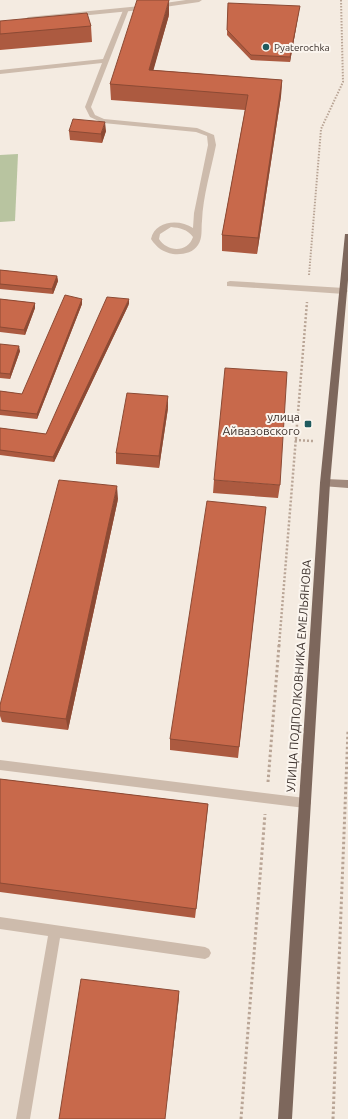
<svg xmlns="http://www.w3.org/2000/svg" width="348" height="1119" font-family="Ubuntu,sans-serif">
	<rect width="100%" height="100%" fill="#f4ebe1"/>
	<path fill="#b8c4a0" d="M18,154L15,221L0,222V155Z"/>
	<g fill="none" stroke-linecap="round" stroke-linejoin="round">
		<path stroke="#b9a596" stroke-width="2" stroke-dasharray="1.5 1.5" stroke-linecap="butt" d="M309,275L321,129L343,82L341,0"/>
		<path stroke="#b9a596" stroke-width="2.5" stroke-dasharray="2 2" stroke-linecap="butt" d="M295,440L313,441
			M279,646L307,302"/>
		<path stroke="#b9a596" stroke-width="3" stroke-dasharray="2.5 2.5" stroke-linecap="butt" d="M268,782L279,645
			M241,1119L265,814
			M333,1119L348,730"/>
		<path fill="#cdbbac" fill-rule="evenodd" d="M124,8L129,9L91,107L95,115L104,119L197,128L214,135L216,145C211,170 203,196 202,221C201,228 203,238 198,245C193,253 182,255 173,254C163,252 157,248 151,239C155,220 180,219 193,228L194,213L208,145L207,136L196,132L103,123L90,117L85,107L102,63L0,74V70L103,59ZM171,227C180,228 187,229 193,237C188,253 167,252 159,239L160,234Z
			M230,281L344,288L348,291L344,294L227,286V282Z
			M0,760L305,798L309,799L311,803L309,807L305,808L0,770Z
			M0,917L205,947L209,949L211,953L209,957L205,959L60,938L30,1119H16L48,936L0,929Z"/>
		<path fill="#cdbbac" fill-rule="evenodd" d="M186,0H202L199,2L151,9L28,21L25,19L28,17L151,5Z"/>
		<path fill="#a18a7d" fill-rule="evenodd" d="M325,479L348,480V488L322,486L320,483L322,480Z"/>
		<path fill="#7d675c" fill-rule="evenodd" d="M345,234H348V280L330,483L292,1119H278L320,483Z"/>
	</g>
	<path fill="#ac5a40" d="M228,3L299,11L290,62L251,60L227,35Z
		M169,15L153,70L282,80L281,96L257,254L222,251V235L245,110L111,100L110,84Z
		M0,21L91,26L92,42L0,50Z
		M69,131H106L102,143L70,140Z
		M0,270L57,276L58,281L53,294L0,289Z
		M0,299L35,303V308L25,335L0,332Z
		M82,299V304L37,419L0,415V391L22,394Z
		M129,304L54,462L0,455V428L46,434Z
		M0,344L20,351L10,379L0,378Z
		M168,408L159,468L116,464V453Z
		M214,480L280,485L278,498L213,493Z
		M118,499L68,730L2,722L0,716V705Z
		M266,507L238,758L170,750V739Z
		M0,779L208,804L195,918L0,892Z"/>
	<path fill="#8c4a34" d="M169,0V15L149,86V70Z
		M300,6L299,11L290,62V57Z
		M282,80L281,96L257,254L258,238Z
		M105,122L106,131L102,143L101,134Z
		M57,276L58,281L53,294L52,289Z
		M82,299V304L37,419V414Z
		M129,299V304L54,462L53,457Z
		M35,303V308L25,335L24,330Z
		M19,346L20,351L10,379V374Z
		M168,396V408L159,468V456Z
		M117,486L118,499L68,730L66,719Z
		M208,804L207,815L195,918L196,909Z
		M179,991V998L165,1119Z"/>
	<path fill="#c8694b" stroke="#8c4a34" d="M137,0H169L149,70L282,80L258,238L222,235L248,95L110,84Z
		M228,3L300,6L290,57L251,55L227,30Z
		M87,13L91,26L0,34V21Z
		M73,119L105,122L101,134L69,131Z
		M0,270L57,276L52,289L0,284Z
		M65,295L82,299L37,414L0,410V391L22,394Z
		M107,297L129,299L53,457L0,450V428L46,434Z
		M0,299L35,303L24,330L0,327Z
		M0,344L19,346L10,374L0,373Z
		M225,368L287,372L280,485L214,480Z
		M127,393L168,396L159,456L116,453Z
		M59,480L117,486L66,719L0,711V705Z
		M207,501L266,507L239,747L170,739Z
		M0,779L208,804L196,909L0,883Z
		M81,979L179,991L165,1119H59Z"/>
	<g fill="#1f5a5e" stroke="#fbf5ee" stroke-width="1.5">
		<circle cx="266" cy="47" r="4"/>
		<rect x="304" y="420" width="8" height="8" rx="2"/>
	</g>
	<g text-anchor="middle" stroke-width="4" stroke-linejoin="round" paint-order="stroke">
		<g font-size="10" fill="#3b302b" stroke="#fbf5ee" text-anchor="start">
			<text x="274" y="51">Pyaterochka</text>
		</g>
		<g font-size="12" fill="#3b302b" stroke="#fbf5ee" text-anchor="end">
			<text x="300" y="421">улица<tspan x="300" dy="14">Айвазовского</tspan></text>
		</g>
		<g font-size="12" fill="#3b302b" stroke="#fbf5ee">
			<text transform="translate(299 676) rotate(-86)" y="4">УЛИЦА ПОДПОЛКОВНИКА ЕМЕЛЬЯНОВА</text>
		</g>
	</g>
</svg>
